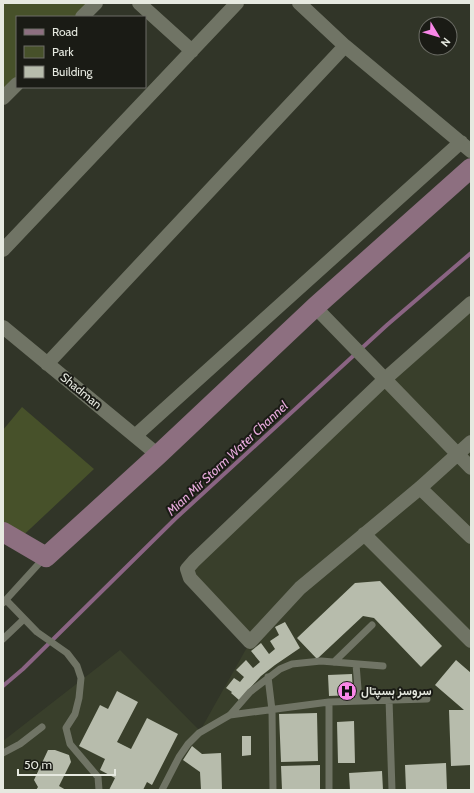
<svg xmlns="http://www.w3.org/2000/svg" width="474" height="793" font-family="Cabin,Vazirmatn,sans-serif">
	<rect width="100%" height="100%" fill="#313528"/>
	<path fill="#393f2b" d="M471,300V790H3V741L120,650L200,731L250,642L187,569Z"/>
	<path fill="#47512a" d="M3,3H96L82,17H17V84L3,98Z
		M22,407L94,469L15,543L3,535V430Z"/>
	<g fill="none" stroke-linecap="round" stroke-linejoin="round">
		<path stroke="#8a6483" stroke-width="4" d="M3,686L23,669L175,519L387,325L471,253"/>
	</g>
	<path fill="#b7bcac" d="M380,581L442,646L421,667L374,618L363,616L317,659L297,638L355,583Z
		M285,622L300,648L275,665L261,676L239,700L231,693L232,692L226,688L234,678L240,682L244,677L236,670L246,660L253,668L260,662L251,651L261,643L269,654L275,649L270,641L279,635L275,627Z
		M456,660L471,673V765L451,766L449,710H464L435,685Z
		M352,674L353,695L329,696L328,675Z
		M117,691L138,702L117,742L131,749L147,718L178,734L152,785L147,782L143,790H109L115,778L100,770L105,759L79,746L100,705L108,709Z
		M317,713L318,761L281,762L279,714Z
		M354,721L355,763H338L337,722Z
		M242,736H251V755L242,756Z
		M192,746L202,754L221,753L222,790H201L200,772L183,760Z
		M48,750H55L69,755L71,762L59,786L66,790H36L38,787L34,780Z
		M446,763L447,790H406L405,765Z
		M320,765V790H282L281,766Z
		M382,771L383,790H350L349,773Z"/>
	<g fill="none" stroke-linecap="round" stroke-linejoin="round">
		<path stroke="#707465" stroke-width="7" d="M6,600L37,632L67,653L77,666L81,678L79,698L75,714L66,728L70,744L98,777L99,790
			M3,603L44,558
			M3,639L24,619
			M334,662L372,625
			M356,664L359,701
			M268,677L272,710L273,790
			M389,699L392,790
			M329,702V790
			M230,715L329,702L427,699
			M3,753L20,744L42,727
			M162,790L179,757L188,744L199,733L230,715L250,692L280,669L292,664L321,661L383,666"/>
		<path stroke="#707465" stroke-width="14" d="M139,3L192,51
			M299,3L345,46L471,151
			M82,17L96,3
			M3,98L17,84
			M3,250L237,3
			M471,303L385,379L194,561L187,569L190,578L250,642L300,588L420,488L471,442
			M315,307L471,468
			M3,327L135,436L158,455
			M47,364L345,46
			M135,436L461,142
			M420,488L471,537
			M364,534L471,641"/>
		<path stroke="#8d6f80" stroke-width="20" d="M3,532L46,557L158,455L315,307L471,168"/>
	</g>
	<defs>
		<g id="hospital-disc" transform="scale(1)"><circle r="9.5" fill="#f987e8" stroke="#1a1b15"/><path d="M-5-5h3v3.5h4V-5h3V5h-3V1.5h-4V5h-3Z" fill="#111"/></g>
	</defs>
	<g fill-rule="evenodd">
		<use href="#hospital-disc" x="347" y="691"/>
	</g>
	<g text-anchor="middle" stroke-width="4" stroke-linejoin="round" paint-order="stroke">
		<g font-size="12" fill="#e6e9e0" stroke="#1a1b15">
			<text transform="translate(81 391) rotate(39)" y="4">Shadman</text>
		</g>
		<g font-size="12" font-weight="bold" fill="#e6e9e0" stroke="#1a1b15" text-anchor="start">
			<text x="361" y="695">سروسز ہسپتال</text>
		</g>
		<g font-size="13" font-style="italic" fill="#e6a9db" stroke="#1a1b15">
			<text transform="translate(227 458) rotate(-43)" y="5">Mian Mir Storm Water Channel</text>
		</g>
	</g>
	<rect width="474" height="793" fill="none" stroke="#e6e9e0" stroke-width="8"/>
	<rect x="16" y="16" width="130" height="72" fill="#1a1b15" stroke="#6c6d66"/>
	<rect x="24" y="29" width="20" height="6" fill="#8d6f80" stroke="#6c6d66"/>
	<text x="52" y="36" font-size="12" fill="#e6e9e0">Road</text>
	<rect x="24" y="46" width="20" height="12" fill="#47512a" stroke="#6c6d66"/>
	<text x="52" y="56" font-size="12" fill="#e6e9e0">Park</text>
	<rect x="24" y="66" width="20" height="12" fill="#b7bcac" stroke="#6c6d66"/>
	<text x="52" y="76" font-size="12" fill="#e6e9e0">Building</text>
	<g transform="translate(438 36) rotate(128)"><circle r="19" fill="#1a1b15" stroke="#6c6d66"/>
	<path d="M0-3L7 15L0 10L-7 15Z" fill="#f987e8"/>
	<text y="-6" font-size="11" font-weight="bold" text-anchor="middle" fill="#e6e9e0">N</text>
	</g>
	<path d="M18 769v6h97v-6" fill="none" stroke="#e6e9e0" stroke-width="2"/>
	<text x="24" y="769" font-size="12" fill="#e6e9e0" stroke="#1a1b15" stroke-width="3" paint-order="stroke">50 m</text>
</svg>
